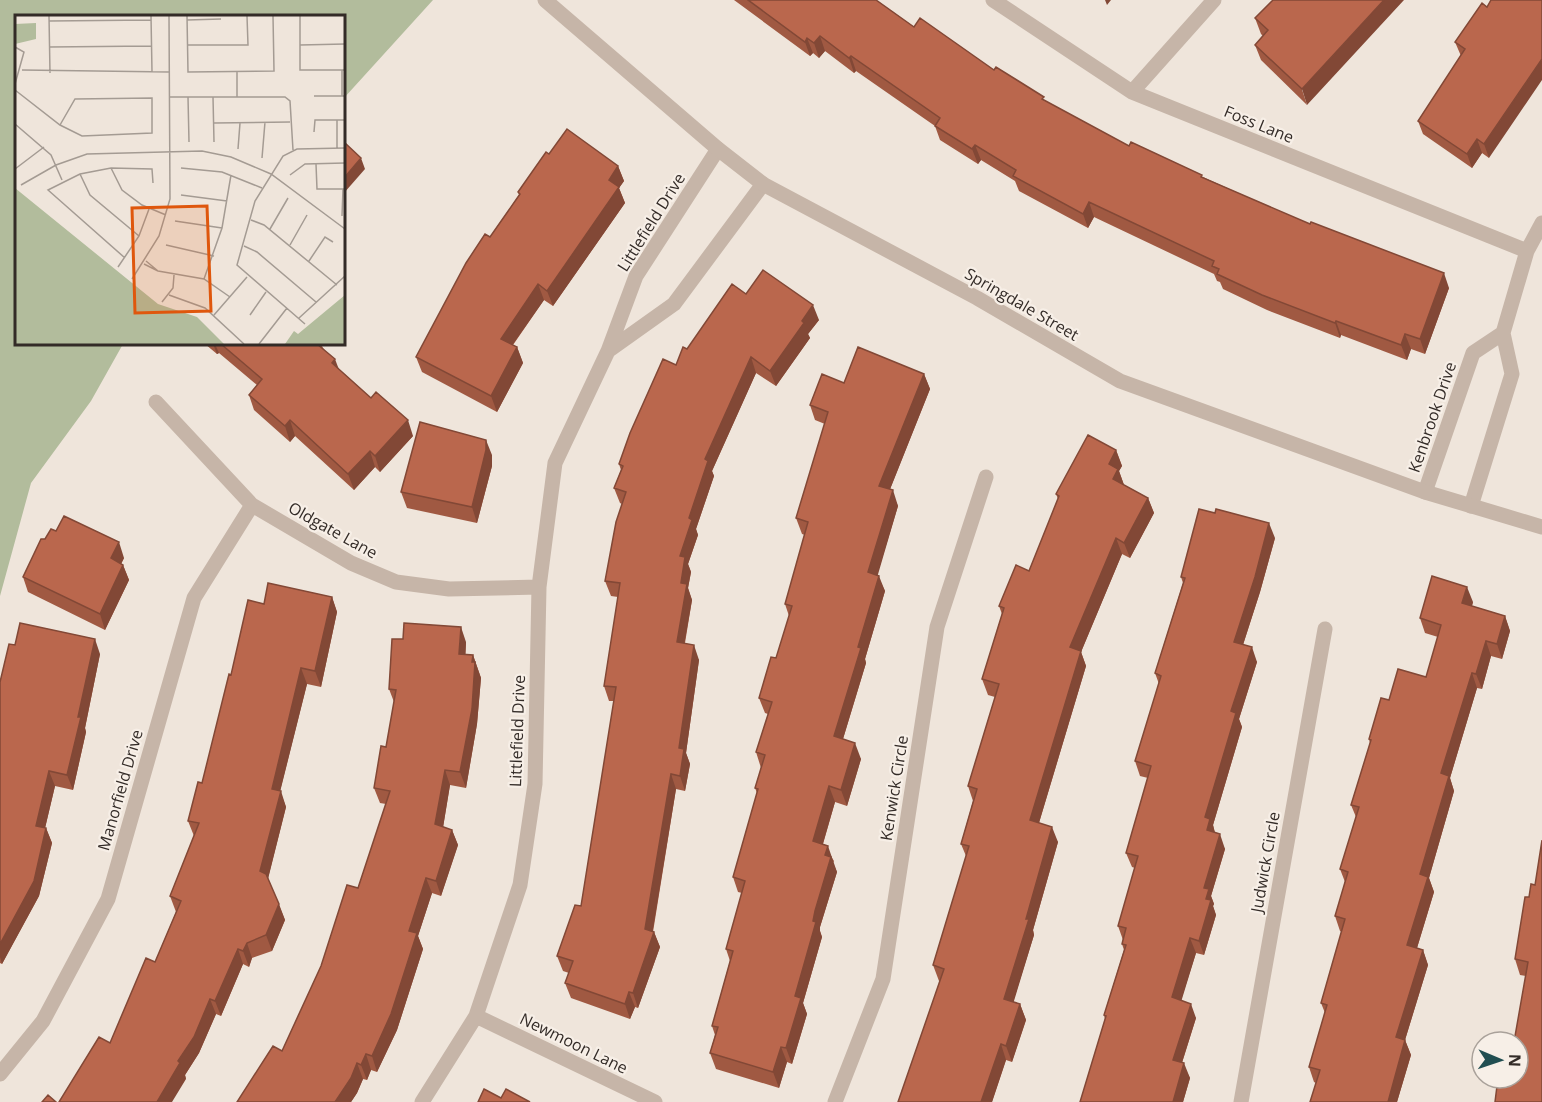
<svg xmlns="http://www.w3.org/2000/svg" width="1542" height="1102" font-family="'Open Sans',sans-serif">
	<rect width="100%" height="100%" fill="#efe5db"/>
	<path fill="#b2bc9c" d="M0,0H433L344,98V16H16V344H123L91,401L31,483L0,596Z"/>
	<g fill="none" stroke-linecap="round" stroke-linejoin="round">
		<path stroke="#c6b5a8" stroke-width="15" d="M993,0L1132,92L1527,251
			M1132,92L1214,0
			M718,149L636,276L608,351L674,304L763,184
			M156,402L252,505L351,563L396,582L449,589L539,587
			M1425,492L1473,353L1503,333
			M1471,506L1512,374L1503,333L1527,251L1542,223
			M476,1016L655,1102
			M0,1074L43,1021L108,899L194,598L252,505
			M422,1102L476,1016L520,885L535,784L539,587L555,463L608,351
			M835,1102L883,979L937,627L986,477
			M1241,1102L1325,629"/>
		<path stroke="#c6b5a8" stroke-width="15" d="M545,0L718,149L763,184L977,298L1120,381L1425,492L1542,527"/>
	</g>
	<path fill="#a05942" d="M734,0H876L914,27L994,70L1045,101L1129,146L1203,177L1449,288L1425,354L1411,349L1407,360L1341,335L1340,338L1267,310L1223,289L1220,282L1217,281L1214,274L1094,217L1088,228L1019,191L1015,181L981,160L978,164L940,140L935,126L856,71L854,73L825,51L819,58L813,53L810,56Z
		M1273,0L1307,105L1261,60L1255,45L1263,36L1261,34L1255,18Z
		M1487,7L1489,158L1482,153L1472,168L1423,134L1418,121L1461,56L1455,42Z
		M549,154L618,166L624,181L619,188L625,203L553,306L544,300L513,345L517,347L523,363L497,412L422,372L416,357L490,237L519,195L518,192Z
		M746,294L819,320L808,334L810,338L776,386L756,373L712,471L714,476L696,529L698,535L688,564L691,572L688,588L692,600L685,643L699,660L686,753L690,764L685,791L676,789L653,932H654L660,947L638,1008L635,1007L630,1019L571,998L565,983L569,973L563,971L557,956L581,906L614,701H609L604,686L618,597L611,596L605,581L622,504L620,503L614,488L621,470L619,464L676,365L687,349Z
		M205,344H321L323,348L339,369L413,436L380,472L375,467L354,490L295,436L290,442L254,410L249,395L257,385L219,353L217,354Z
		M924,374L930,389L890,489L898,506L877,575L885,591L865,659L866,663L843,739L861,759L847,806L835,802L823,844L834,861L833,863L837,872L820,927V931L822,937L803,1003L807,1014L792,1064L787,1062L779,1088L716,1069L710,1053L715,1035L712,1026L730,961L726,949L742,893L738,892L733,877L757,793L755,788L761,768L756,752L768,714L765,713L759,698L776,658L789,616L785,604L805,535L802,534L796,518L825,424L815,420L810,405L844,383Z
		M1116,450L1122,466L1119,471L1124,485L1148,498L1154,513L1130,558L1122,554L1081,652L1086,666L1039,823L1058,842L1033,930L1034,935L1013,1002L1020,1004L1026,1020L1012,1062L1006,1060L992,1102H898L940,981H939L933,965L966,856L961,844L973,801L968,786L995,697L988,695L982,679L1002,614L999,606L1029,571L1058,499L1056,494Z
		M492,455V466L477,523L407,508L401,492Z
		M56,531L124,558L121,564L123,565L129,580L105,630L28,592L23,577L45,539Z
		M1275,538L1260,592L1243,645L1257,662L1239,719L1242,727L1213,825L1215,833L1225,849L1211,896L1214,904L1213,906L1216,915L1204,955L1196,953L1181,1000L1196,1018L1182,1063L1190,1078L1183,1102H1080L1105,1019L1104,1015L1124,950L1122,944L1123,940L1118,926L1135,868L1132,867L1126,853L1148,778L1140,776L1135,761L1159,684L1155,673L1183,583L1181,577Z
		M332,597L337,612L321,687L307,684L280,791L286,807L268,878L285,920L272,951L252,958L249,967L243,964L221,1016L216,1014L199,1053L185,1075L186,1079L110,1043L155,962L176,912L170,896L194,836L188,821L202,783L231,675L264,604Z
		M1473,602L1472,606L1505,616L1510,631L1502,659L1491,656L1482,689L1477,688L1450,778L1454,791L1429,878L1434,892L1417,948L1423,950L1428,965L1405,1040L1411,1055L1397,1102H1310L1316,1083L1314,1082L1309,1067L1325,1013L1321,1003L1342,932L1340,931L1335,916L1345,882L1340,869L1356,817L1351,805L1370,743L1369,739L1389,700L1426,677L1438,637L1425,633L1420,618Z
		M466,642L465,655H473L481,678L477,724L466,788L450,785L443,827L452,830L458,845L441,896L432,893L418,936L423,949L397,1030L377,1072L371,1070L367,1080L363,1079L357,1093L351,1102H237L282,1051L358,888L386,804L380,803L374,788L386,747L394,702L389,689Z
		M15,645L100,654L85,728L86,732L73,790L55,786L45,828H46L52,843L39,896L2,964L0,963V682Z
		M1535,885L1518,1078L1526,976L1520,975L1515,959L1529,897Z"/>
	<path fill="#824836" d="M1105,0H1111L1107,5Z
		M1384,0H1404L1307,105L1302,89Z
		M820,36L825,51L819,58L814,43Z
		M807,38L813,53L810,56L805,42Z
		M851,56L856,71L854,73L849,58Z
		M1542,59V80L1489,158L1484,144Z
		M1477,139L1482,153L1472,168L1467,154Z
		M975,145L981,160L978,164L972,149Z
		M361,158L365,169L344,193V178Z
		M618,166L624,181L619,188L625,203L553,306L547,291L609,180Z
		M1089,202L1094,217L1088,228L1083,214Z
		M1444,273L1449,288L1425,354L1420,339Z
		M538,284L544,300L506,354L501,339Z
		M813,305L819,320L808,334L810,338L776,386L770,371L802,321Z
		M1336,321L1341,335L1340,338L1335,323Z
		M1405,334L1411,349L1407,360L1401,345Z
		M213,344H215L219,353L217,354Z
		M517,347L523,363L497,412L491,396Z
		M751,357L756,373L712,471L714,476L696,529L698,535L688,564L691,572L688,588L692,600L682,657L677,642L681,583L680,556L689,518L705,459Z
		M335,359L341,375L332,363Z
		M924,374L930,389L885,502L879,486Z
		M290,420L295,436L290,442L285,426Z
		M408,420L413,436L380,472L375,456Z
		M486,440L492,455V466L477,523L472,507Z
		M1116,450L1122,466L1119,471L1124,485L1118,495L1113,479L1109,464Z
		M370,451L375,467L354,490L348,474Z
		M893,490L898,506L874,588L868,572Z
		M1148,498L1154,513L1130,558L1124,543Z
		M1269,523L1275,538L1260,592L1239,657L1234,642Z
		M1116,538L1122,554L1081,652L1086,666L1035,836L1030,820L1070,647Z
		M119,542L124,558L116,574L111,558Z
		M123,565L129,580L105,630L100,614Z
		M879,576L885,591L865,659L866,663L839,752L834,736L858,647Z
		M1467,587L1473,602L1468,619L1462,603Z
		M332,597L337,612L321,687L315,671Z
		M1505,616L1510,631L1502,659L1497,644Z
		M461,627L466,642L465,670L459,654Z
		M95,639L100,654L85,728L86,732L73,790L67,775L78,717Z
		M1486,641L1491,656L1482,689L1476,674Z
		M694,645L699,660L686,753L690,764L685,791L680,776L679,748Z
		M1252,647L1257,662L1239,719L1242,727L1213,825L1215,833L1207,830L1205,817L1231,711Z
		M473,655L481,678L477,724L466,788L460,772Z
		M301,668L307,684L277,804L272,789Z
		M1472,673L1477,688L1450,778L1454,791L1429,878L1434,892L1413,961L1407,945L1420,874L1441,773Z
		M855,743L861,759L847,806L841,790Z
		M445,770L450,785L441,840L435,824Z
		M49,771L55,786L42,841L36,826Z
		M671,774L676,789L651,941L654,932L660,947L638,1008L633,993L645,929Z
		M829,786L835,802L819,857L813,841Z
		M281,791L286,807L266,887L260,871Z
		M1052,827L1058,842L1033,930L1034,935L1010,1014L1004,999Z
		M46,828L52,843L39,896L2,964L0,957V944Z
		M452,830L458,845L441,896L436,881Z
		M1220,834L1225,849L1211,896L1214,904L1213,906L1216,915L1204,955L1199,941L1204,888Z
		M828,846L837,872L820,927V931L822,937L803,1003L807,1014L792,1064L786,1048L795,996L813,921L825,855Z
		M426,878L432,893L418,936L423,949L397,1030L377,1072L372,1056L409,931Z
		M279,904L285,920L272,951L266,935Z
		M1190,938L1196,953L1178,1012L1172,997Z
		M247,943L252,958L249,967L243,951Z
		M238,949L243,964L221,1016L215,1001Z
		M1423,950L1428,965L1405,1040L1411,1055L1397,1102H1388L1396,1037Z
		M629,992L635,1007L630,1019L625,1004Z
		M210,999L216,1014L199,1053L185,1075L186,1079L172,1102H157Z
		M1020,1004L1026,1020L1012,1062L1006,1046Z
		M1191,1004L1196,1018L1178,1075L1173,1060Z
		M1001,1044L1006,1060L992,1102H981Z
		M781,1047L787,1062L779,1088L773,1072Z
		M366,1054L371,1070L367,1080L361,1065Z
		M357,1063L363,1079L357,1093L351,1102H335Z
		M1184,1063L1190,1078L1183,1102H1173Z"/>
	<path fill="#ba674d" stroke="#824836" stroke-width="1.5" d="M748,0H876L914,27L920,18L994,70L996,67L1044,97L1042,99L1129,146L1131,142L1202,175L1201,177L1310,224L1311,222L1444,273L1420,339L1405,334L1401,345L1336,321L1335,323L1262,295L1217,274L1219,269L1212,266L1214,261L1089,202L1083,214L1013,176L1016,170L975,145L972,149L935,126L940,118L851,56L849,58L820,36L814,43L807,38L805,42Z
		M1273,0H1384L1302,89L1255,45L1268,30L1255,18Z
		M1491,0H1542V59L1484,144L1477,139L1467,154L1418,121L1465,49L1455,42L1482,3L1487,7Z
		M567,129L618,166L609,180L619,187L547,291L538,284L501,339L517,347L491,396L416,357L466,263L485,234L490,237L520,194L518,192L546,152L549,154Z
		M344,142L361,158L344,178Z
		M763,270L813,305L802,321L804,323L770,371L751,357L705,459L708,461L689,518L692,520L680,556L685,557L681,583L687,584L677,642L694,645L679,748L684,749L680,776L671,774L645,929L654,932L633,993L629,992L625,1004L565,983L573,961L557,956L575,905L581,906L616,687L604,686L620,583L605,581L616,522L626,492L614,488L623,466L619,464L630,433L663,359L676,365L683,347L687,349L732,284L746,294Z
		M221,344H317L335,359L332,363L371,398L376,392L408,420L375,456L370,451L348,474L290,420L285,426L249,395L262,379Z
		M858,347L924,374L879,486L893,490L868,572L879,576L858,647L861,648L834,736L855,743L841,790L829,786L813,841L828,846L825,855L831,857L815,911L813,921L816,922L795,996L801,998L786,1048L781,1047L773,1072L710,1053L718,1027L712,1026L733,951L726,949L745,881L733,877L758,789L755,788L765,755L756,752L772,702L759,698L771,657L776,658L792,606L785,604L808,522L796,518L828,412L810,405L822,374L844,383Z
		M420,422L486,440V450L472,507L401,492Z
		M1088,435L1116,450L1109,464L1118,469L1113,479L1148,498L1124,543L1116,538L1070,647L1081,651L1030,820L1052,827L1026,919H1029L1004,999L1020,1004L1006,1046L1001,1044L981,1102H898L944,969L933,965L969,846L961,844L977,789L968,786L999,684L982,679L1004,608L999,606L1016,565L1029,571L1059,496L1056,494Z
		M1199,509L1215,513L1216,509L1269,523L1255,577L1234,642L1252,647L1231,711L1236,713L1205,817L1210,819L1207,830L1220,834L1204,888L1209,889L1206,899L1211,900L1199,941L1190,938L1172,997L1191,1004L1173,1060L1184,1063L1173,1102H1080L1106,1016L1104,1015L1126,945L1122,944L1126,928L1118,926L1138,856L1126,853L1151,766L1135,761L1161,676L1155,673L1185,578L1181,577Z
		M64,516L119,542L111,558L123,565L100,614L23,577L41,539H45L51,529L56,531Z
		M1432,576L1467,587L1462,603L1505,616L1497,644L1486,641L1476,674L1472,673L1441,773L1449,776L1420,874L1428,877L1407,945L1423,950L1396,1037L1405,1040L1388,1102H1310L1320,1070L1309,1067L1327,1005L1321,1003L1345,919L1335,916L1348,872L1340,869L1359,807L1351,805L1371,740L1369,739L1381,698L1389,700L1398,669L1426,677L1441,625L1420,618Z
		M268,583L332,597L315,671L301,668L272,789L281,791L260,871L266,874L279,904L266,935L247,943L243,951L238,949L215,1001L210,999L194,1037L178,1061L180,1063L157,1102H59L99,1037L110,1043L146,958L155,962L181,901L170,896L199,823L188,821L198,782L202,783L229,674L231,675L248,600L264,604Z
		M20,623L95,639L78,717H81L67,775L49,771L36,826L46,828L34,881L0,944V682L9,644L15,645Z
		M404,623L461,627L459,654L473,655L472,662H475L472,709L460,772L445,770L435,824L452,830L436,881L426,878L409,931L417,933L391,1014L372,1056L366,1054L361,1065L357,1063L351,1078L335,1102H237L273,1046L282,1051L321,966L347,885L358,888L390,791L374,788L381,746L386,747L396,690L389,689L392,639H403Z
		M1542,840V1102H1495L1498,1078H1518V1042H1514L1528,962L1515,959L1525,897H1529L1531,884L1535,885Z
		M484,1089L501,1098L506,1089L530,1102H478Z
		M48,1095L56,1102H42Z"/>
	<g text-anchor="middle" stroke-width="4.5" stroke-linejoin="round" paint-order="stroke">
		<g font-size="16" fill="#332b27" stroke="#f7efe7">
			<text transform="translate(1259 124) rotate(22)" y="6">Foss Lane</text>
			<text transform="translate(651 222) rotate(-58)" y="6">Littlefield Drive</text>
			<text transform="translate(1022 304) rotate(30)" y="6">Springdale Street</text>
			<text transform="translate(1432 417) rotate(-71)" y="6">Kenbrook Drive</text>
			<text transform="translate(333 530) rotate(29)" y="6">Oldgate Lane</text>
			<text transform="translate(517 731) rotate(-88)" y="6">Littlefield Drive</text>
			<text transform="translate(894 788) rotate(-81)" y="6">Kenwick Circle</text>
			<text transform="translate(120 790) rotate(-74)" y="6">Manorfield Drive</text>
			<text transform="translate(1265 862) rotate(-80)" y="6">Judwick Circle</text>
			<text transform="translate(574 1043) rotate(26)" y="6">Newmoon Lane</text>
		</g>
	</g>
	<g transform="translate(15 15)">
		<rect width="330" height="330" fill="#efe5db"/>
		<path d="M21,8V24L0,29V9ZM0,173L143,289L182,302L209,329H0ZM330,280V329H270L279,316L283,319Z" fill="#b2bc9c"/>
		<path fill="none" stroke="#a49b93" stroke-width="1.5" d="M34,1L35,58M136,1L137,57M172,1L173,57L259,56L258,1M285,1V55H330M172,5L206,4M34,6L136,5M172,30H233L232,1M285,30L330,29M0,32L9,37L0,69M34,32L136,31M7,55L155,57M327,55V81M222,56V82M0,75L45,110L67,121L137,118V83L60,84L45,110M299,81H330M155,82H270L275,86L278,135M173,82L174,127M198,82L199,127M199,108L275,107M0,109L36,140L47,165M299,117L300,105H330M322,133V105M223,134L225,108M247,143L250,107M301,149L302,174H330M96,153L107,175L127,190L151,200M166,153L207,157L247,173M0,154L29,132M65,159L75,180L124,221M275,160L290,149L330,148M6,170L41,150L72,139L187,136L216,142L256,159L330,214M166,180L212,186M327,201L328,174M236,205L249,210L322,270M160,206L207,213M255,214L273,183M151,230L199,241M275,230L292,200M229,231L242,237L301,287M110,243L33,175L65,159L96,153L137,154L138,168M294,246L310,222L318,227M129,249L143,256L131,246M103,252L124,221L134,194M143,256L189,264L215,282M117,264L144,221L155,184L154,1M189,264L207,213L216,160M154,280L190,293L229,329M147,287L158,273L159,260M199,300L232,262M235,300L251,277M284,303L330,261M290,309L222,250L240,186L268,141L282,134L330,133M244,329L272,293"/>
		<path fill="#df570d" fill-opacity="0.15" stroke="#df570d" stroke-width="3" d="M192,191L196,296L120,298L117,193Z"/>
		<rect width="330" height="330" fill="none" stroke="#332b27" stroke-width="3"/>
	</g>
	<g transform="translate(1500 1060) rotate(92)"><circle r="28" fill="#f7efe7" stroke="#a9a19a" stroke-width="1.5"/>
	<path d="M0-4.5L10 22L0 15L-10 22Z" fill="#214e51"/>
	<text y="-9" font-size="16" font-weight="bold" text-anchor="middle" fill="#332b27">N</text>
	</g>
</svg>
